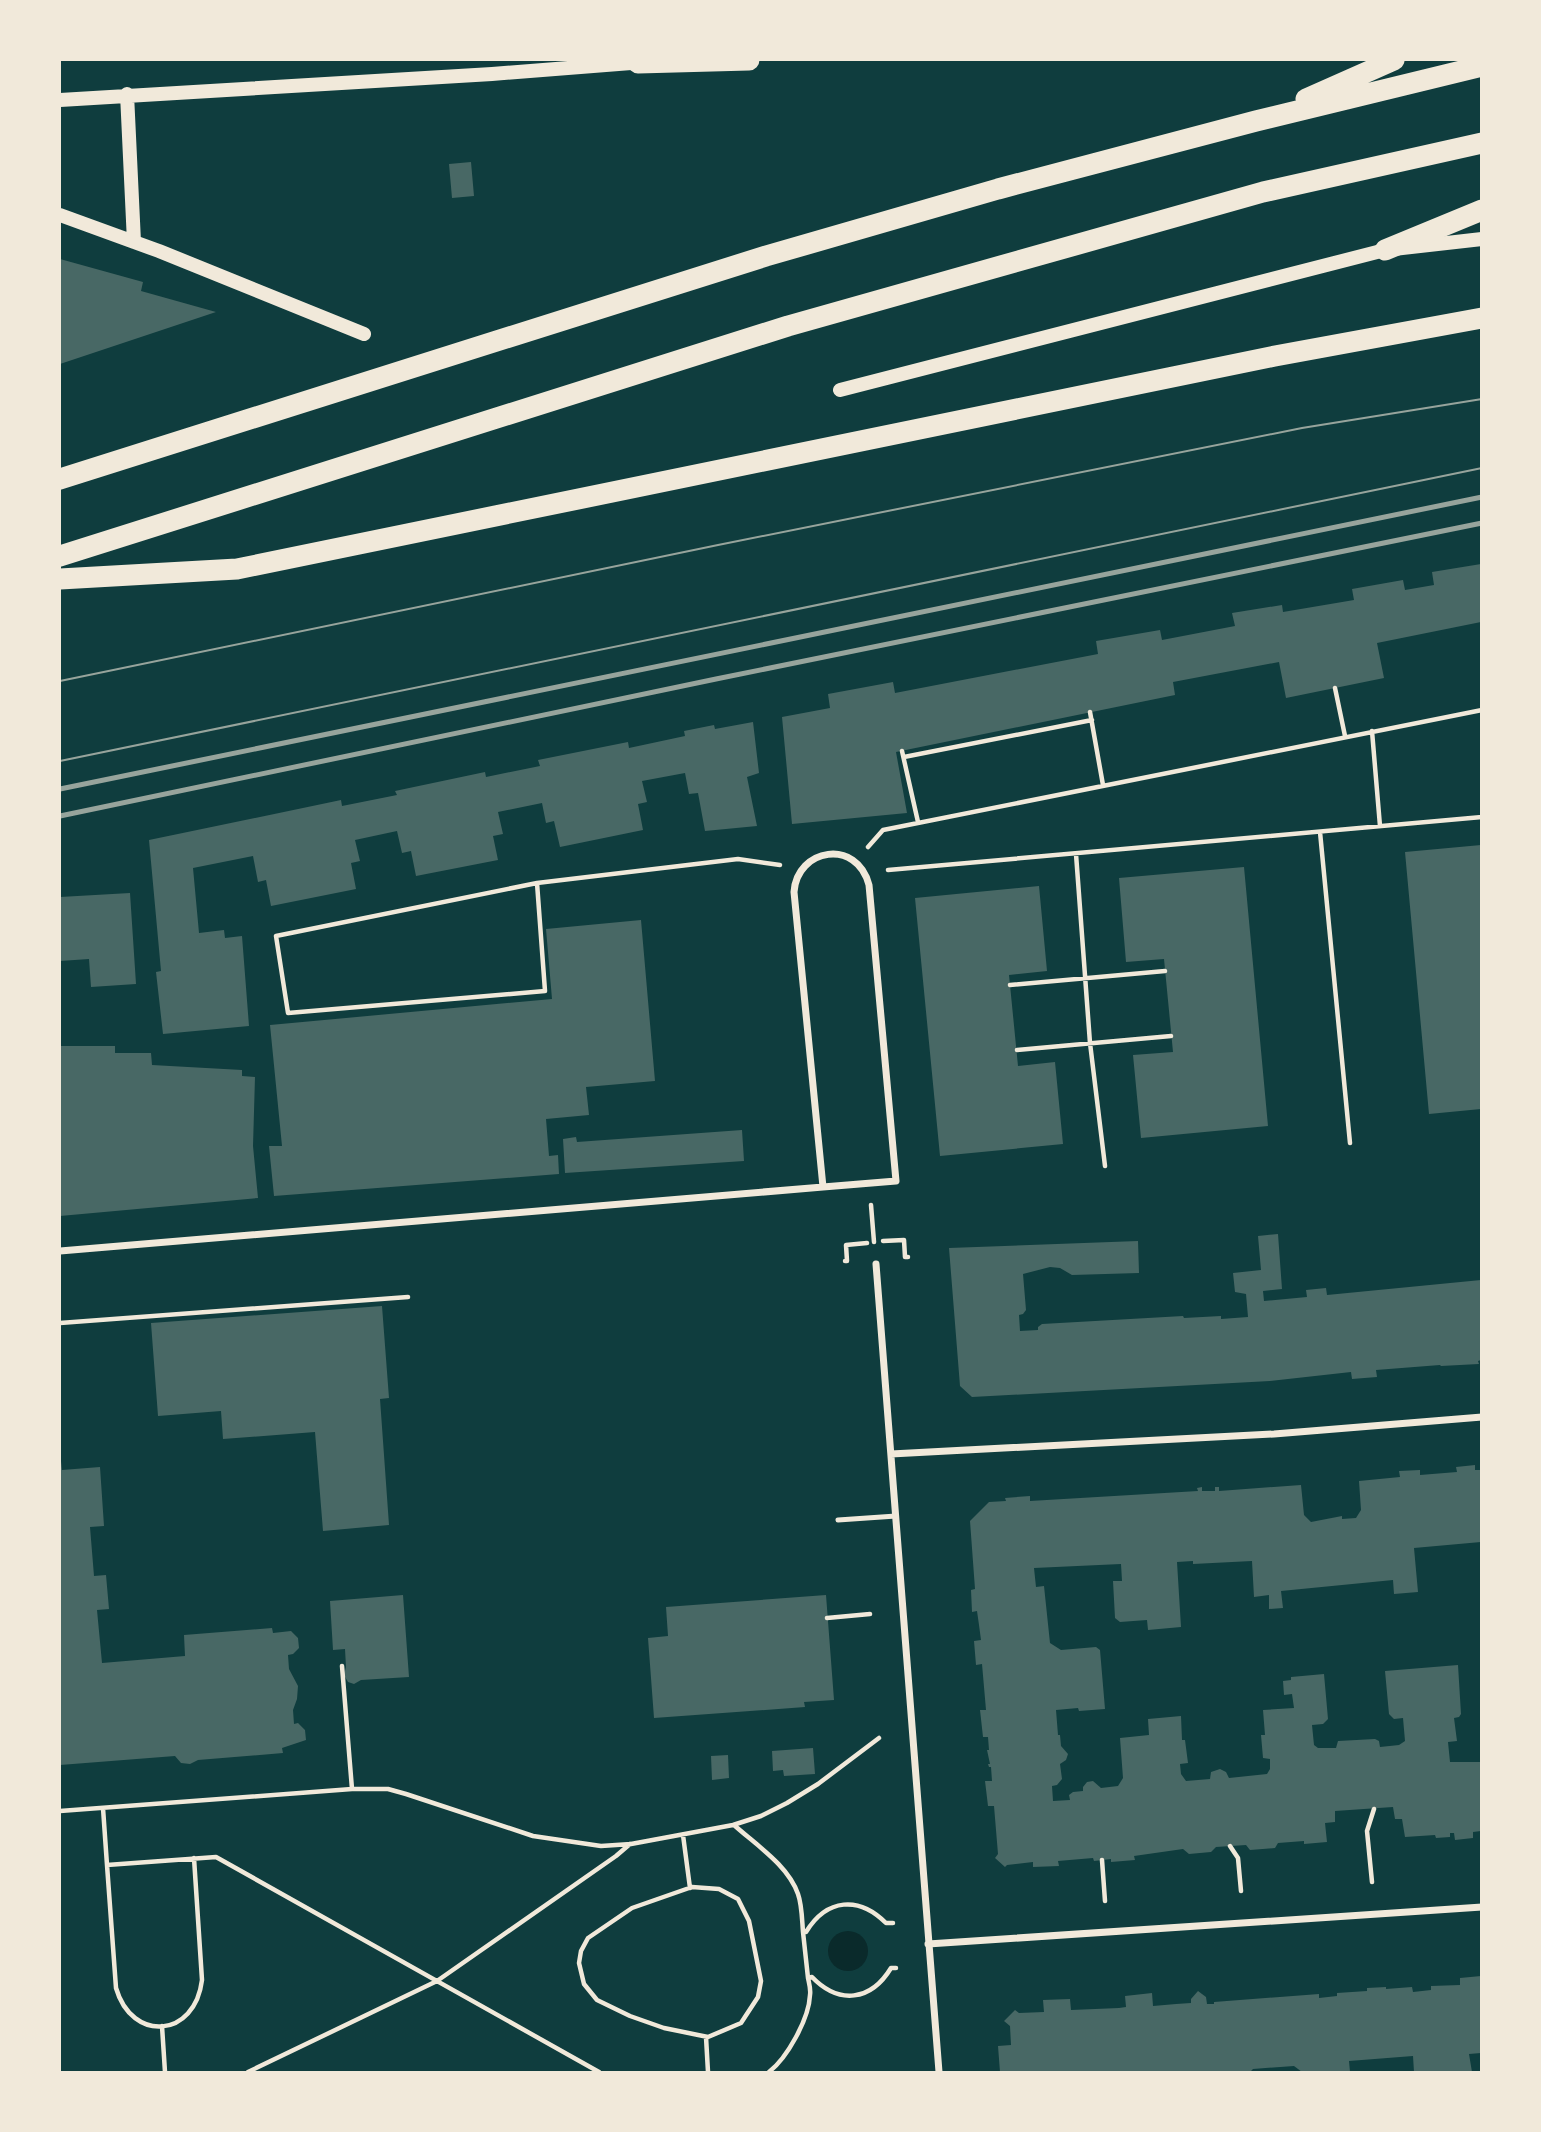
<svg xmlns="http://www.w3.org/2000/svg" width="1541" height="2132" font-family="Spectral,serif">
	<rect width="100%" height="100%" fill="#0f3d3e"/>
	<path fill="#0a2a2b" d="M828 1951a20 20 0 1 1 40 0a20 20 0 1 1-40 0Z"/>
	<path fill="#486865" d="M471,162L474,196L452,198L449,164Z
		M60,259L143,282L141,291L216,312L60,364Z
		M1481,564V622L1377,643L1384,678L1286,698L1279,662L1173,682L1175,695L896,752L907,813L792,824L782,717L830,708L828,694L893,682L895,693L1098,654L1096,641L1160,630L1162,640L1235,626L1232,613L1282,605L1283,612L1354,600L1352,589L1403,580L1405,590L1434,585L1432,572Z
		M753,722L759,773L747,777L757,826L705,831L698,793L689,794L685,773L642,781L647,802L638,804L643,830L560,847L554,821L546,823L542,803L498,812L503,834L493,836L498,860L416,876L411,851L402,853L397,831L355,840L360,861L351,863L356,889L271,906L266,880L258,882L253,856L193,868L199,933L224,930L225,938L242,936L249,1026L163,1034L156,972L161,971L149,840L341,800L342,806L397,795L395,791L485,772L486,777L540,766L538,760L628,742L629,748L685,736L684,731L714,725L715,729Z
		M1481,845V1109L1429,1114L1405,852Z
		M1244,867L1268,1126L1141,1138L1133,1055L1173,1052L1164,959L1126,962L1119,878Z
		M1039,886L1047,971L1009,975L1010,985L1018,1066L1055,1062L1063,1144L940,1156L915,898Z
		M130,893L136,984L91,987L89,959L60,961V897Z
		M641,920L655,1081L586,1087L589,1115L546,1119L549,1156L558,1155L559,1174L274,1196L269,1146H282L270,1025L552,999L546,929Z
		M60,1046H115V1053H151L152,1065L242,1070V1076L255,1077L253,1146L258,1198L60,1216Z
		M742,1130L744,1161L565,1173L563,1139L576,1137L577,1142Z
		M1278,1234L1282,1289L1263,1291L1264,1301L1307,1297L1306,1290L1326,1288L1327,1295L1481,1280V1360L1478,1361L1479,1364L1441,1366L1440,1365L1376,1370L1377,1377L1352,1379L1351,1372L1270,1381L972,1397L960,1386L949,1248L1138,1241L1139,1273L1072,1275L1060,1268L1050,1267L1023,1274L1026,1310L1023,1314L1019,1315L1020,1331L1038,1330V1327L1042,1324L1183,1316L1184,1318L1221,1316V1319L1248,1317L1246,1294L1235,1292L1233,1273L1261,1270L1258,1236Z
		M382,1306L389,1398L380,1399L389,1525L323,1531L315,1432L223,1439L221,1411L158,1416L151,1323Z
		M60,1461H61L62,1470L100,1467L104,1526L90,1527L94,1576L106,1575L109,1609L97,1610L102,1663L185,1656L184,1635L272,1628L273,1633L291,1631L298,1638L299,1648L293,1654L288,1655L289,1669L298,1686L297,1699L293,1710L294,1724L298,1723L305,1730L306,1740L282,1748L283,1753L198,1760L190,1764L181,1763L175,1756L60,1765Z
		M1475,1465V1470H1481V1542L1414,1548L1418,1592L1394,1594L1393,1580L1281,1591L1283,1608L1269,1609V1595L1254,1597L1252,1561L1193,1564V1561L1177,1562L1181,1627L1148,1630L1147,1620L1120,1622L1115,1618L1113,1581H1122L1121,1564L1034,1568L1036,1587L1044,1586L1050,1643L1061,1650L1096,1647L1100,1650L1105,1709L1079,1711L1078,1708L1056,1710L1058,1735H1060L1061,1746L1068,1754L1066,1760L1060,1764L1062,1779L1057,1785L1052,1786L1053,1801L1070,1800L1069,1795L1073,1792L1083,1791V1787L1087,1782L1093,1781L1101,1788L1118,1786L1123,1778L1120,1738L1149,1735L1148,1719L1181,1716L1182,1740H1185L1188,1763L1180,1764L1181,1774L1186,1781L1210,1779L1211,1772L1220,1769L1226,1772L1229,1778L1267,1774L1270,1769V1759L1263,1758L1261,1735H1265L1263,1710L1294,1708L1292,1694L1284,1695L1283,1681L1291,1680V1677L1324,1674L1328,1719L1323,1724L1312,1725L1314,1745L1318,1748H1336L1338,1741L1375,1739L1379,1741L1380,1747L1399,1745L1405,1741L1403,1718L1394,1719L1389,1714L1385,1671L1458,1665L1461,1714L1459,1717L1454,1718L1457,1741L1448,1742L1450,1762H1481V1831L1473,1832V1838L1455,1840L1454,1833H1450V1837L1436,1838L1435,1835L1405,1837L1402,1819H1395L1393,1807L1335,1811V1822L1325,1823L1327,1842L1304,1844V1841L1278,1843L1275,1848L1250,1850L1246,1845L1216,1847L1211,1852L1189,1854L1183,1849L1134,1856L1135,1860L1111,1862V1859L1094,1861L1093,1858L1058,1861L1059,1866L1033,1867V1862L1007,1865L1005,1867L995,1858L998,1854L994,1806H988L985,1781H992L991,1767H989L988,1764H990L987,1750H989L988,1737H983L980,1710H986L982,1664L976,1665L974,1641L981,1640L979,1625L977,1611L972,1612L971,1590L975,1589L970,1521L989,1502L1006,1501L1005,1498L1030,1496V1501L1198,1491L1197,1488L1202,1487V1491H1215V1487H1219V1491L1301,1485L1304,1515L1311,1522L1342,1516V1519L1356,1518L1361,1510L1359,1481L1400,1477L1399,1471L1420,1470V1475L1457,1472L1456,1467Z
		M403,1595L409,1677L361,1680L354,1684L348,1682L344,1675L346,1667L345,1649L333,1650L330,1601Z
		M826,1595L834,1700L804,1702L805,1707L654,1718L648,1638L668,1636L666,1607Z
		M813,1748L815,1774L784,1776L783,1770L773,1771L772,1751Z
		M728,1755L729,1778L712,1780L711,1756Z
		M1481,1976V2053L1469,2054L1472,2072H1414L1413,2056L1349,2061L1350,2072H1302L1294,2066L1253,2069L1250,2072H1000L998,2046L1011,2045L1010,2026L1004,2021L1015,2010L1019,2013L1044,2012L1043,2000L1070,1999L1071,2010L1119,2008L1126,2007L1125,1996L1152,1993L1153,2006L1176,2004L1191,2003V1999L1198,1991L1206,1997L1207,2004H1214V2002L1319,1994V1998L1337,1996V1993L1367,1991V1988L1386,1987V1989L1412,1987L1413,1992L1431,1990V1986L1460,1985V1978Z"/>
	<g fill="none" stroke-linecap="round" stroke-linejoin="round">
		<path stroke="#f1e9da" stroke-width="4.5" d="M1335,688L1345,736
			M1090,712L1103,785
			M1372,731L1380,826
			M902,751L918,822
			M904,757L1092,720
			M1320,832L1350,1143
			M868,847L883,830L1482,710
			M1076,854L1090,1043L1105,1166
			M888,870L1482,817
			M537,883L545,991L288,1013L276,936L537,883L738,859L780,865
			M1010,985L1165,971
			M1017,1050L1171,1036
			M871,1205L874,1242
			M883,1241L904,1240L905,1257H908
			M845,1261H847L846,1245L867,1243
			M60,1323L408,1297
			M827,1618L870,1614
			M342,1666L352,1789
			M103,1808L107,1865L216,1857L599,2072
			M60,1811L352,1789H388L406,1794L533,1836L601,1846L631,1844L733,1825L761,1816L787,1803L818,1784L879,1738
			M734,1825C756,1845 788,1865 798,1894C802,1905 802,1920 803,1932
			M683,1835L690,1888
			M1230,1846L1238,1858L1241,1891
			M1102,1860L1105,1901
			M107,1865L116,1988C132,2043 195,2038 202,1980L194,1858
			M1372,1882L1367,1831L1374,1809
			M692,1887L719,1889L738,1899L749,1921L761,1981L758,1997L741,2023L708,2037L664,2028L630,2016L597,2000L584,1984L579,1963L581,1951L588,1938L632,1908Z
			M893,1923H886C859,1896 827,1898 806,1932H803L808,1978L812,1977C839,2005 871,2001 891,1968H896
			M162,2026L165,2072
			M706,2037L708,2072
			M248,2072L437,1981L616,1856L630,1844
			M769,2072C787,2058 809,2019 810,1995C811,1989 809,1983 808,1978"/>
		<path stroke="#f1e9da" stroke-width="5" d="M838,1520L896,1516"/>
		<path stroke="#f1e9da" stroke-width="7" d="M60,1251L823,1187L896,1181L869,885C857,838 797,848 794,892L823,1187
			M876,1264L939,2072
			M891,1454L1274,1434L1482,1417
			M928,1944L1482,1907"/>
		<path stroke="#f1e9da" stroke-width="14" d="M127,94L134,242
			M60,100L492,74L644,62
			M60,215L159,251L364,334
			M840,390L1385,250L1482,239"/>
		<path stroke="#f1e9da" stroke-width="21" d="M638,63L749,60
			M1306,99L1394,60
			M1385,250L1482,210
			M60,479L766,256L998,189L1256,121L1482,66
			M60,556L788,326L1263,192L1482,143
			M60,579L237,569L1275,356L1482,318"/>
		<path stroke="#97a49c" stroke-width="2" d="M60,681L718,545L1302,428L1482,399
			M60,761L1482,468"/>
		<path stroke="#97a49c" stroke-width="5" d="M60,789L1482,497
			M60,816L716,679L1482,523"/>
	</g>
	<rect width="1541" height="2132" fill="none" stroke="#f1e9da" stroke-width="122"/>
</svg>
